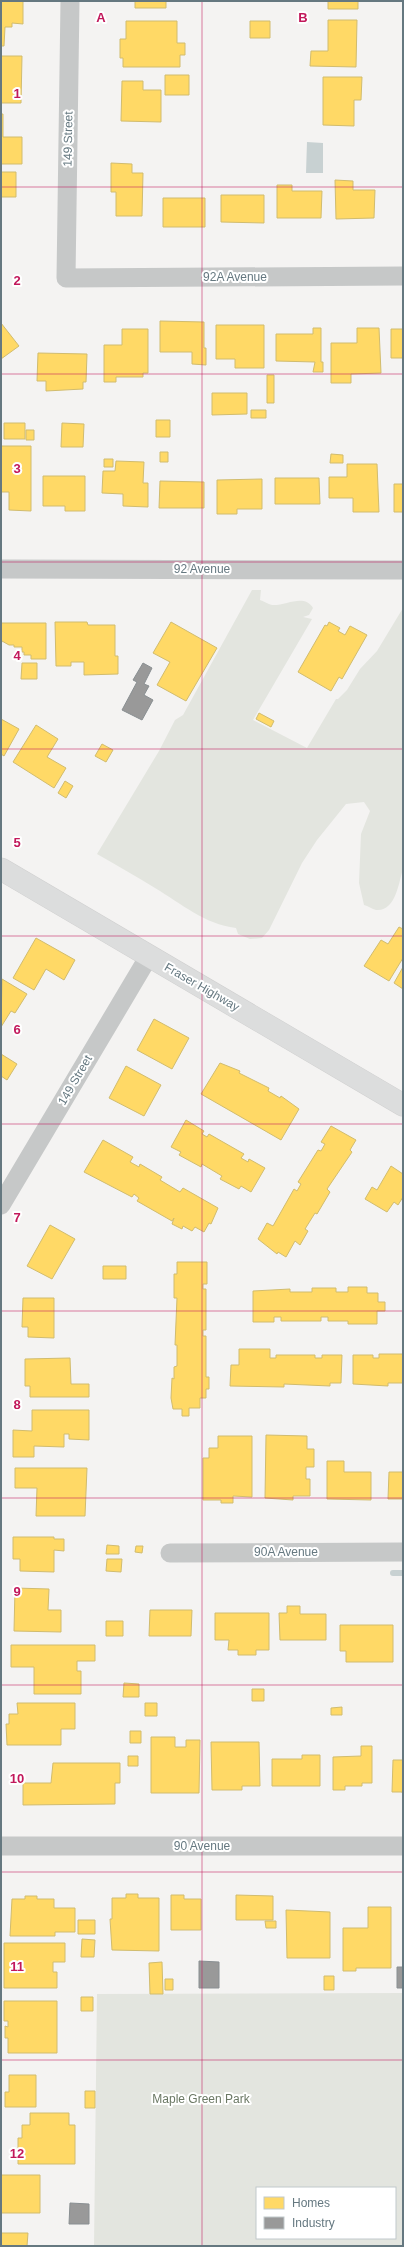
<svg xmlns="http://www.w3.org/2000/svg" width="404" height="2247" font-family="Arial,sans-serif">
	<rect width="100%" height="100%" fill="#f4f3f2"/>
	<path fill="#e3e5df" fill-rule="evenodd" d="M252,590H261L260,600C263,601 268,604 272,605C286,606 304,593 313,608L309,615L303,617L312,619L253,720L307,748L336,699H338L347,690L360,669L377,651L403,608V869C399,881 396,912 376,910C372,909 368,906 364,905L359,883L361,834L370,811L364,802L346,804L317,840L302,863L269,930L262,938L250,939L238,934L236,928C204,924 182,904 155,888C136,876 116,865 97,854L159,751L175,720L183,715Z
		M403,1993V2246H94L97,1994ZM257,2188H395V2238H257Z"/>
	<path fill="#c8d1d2" d="M307,142L323,143V173H306Z"/>
	<path fill="#ffd966" stroke="#d1bc6e" d="M1,1H23V24L12,23V27H5L4,46H1Z
		M135,1H166V8H135Z
		M328,1H358V9H328Z
		M328,20H357L356,67L310,66L311,51H328Z
		M126,21H177V43H185V55H180V67H123V58H120V39H126Z
		M250,21H270V38H250Z
		M1,56H22L21,103H1Z
		M165,75H189V95H165Z
		M323,77H362L361,100H354V126L323,125Z
		M122,81H143V90H161V122L121,121Z
		M1,114H3V137H22V164H1Z
		M111,163L132,164V173H143L142,216H116V192H111Z
		M1,172H16V197H1Z
		M335,180L353,181V190H375L374,218L336,219Z
		M277,185H292V191H322L321,218H277Z
		M221,195H264V223L221,222Z
		M163,198H205V227H163Z
		M160,321L204,322V348H206V365L192,364V352H160Z
		M1,323L19,346L1,359Z
		M216,325H264V368H235V359H216Z
		M313,328H321V362H323V372H313L315,362L276,361V334H313Z
		M357,328H379L381,373L351,374V383H331V343H357Z
		M122,329H148V373H143V377H116V382H104V345H122Z
		M391,329H403V358H391Z
		M38,353L87,354L86,382H83V389L46,391V381H37Z
		M267,375H274V403H267Z
		M212,393H247V414L212,415Z
		M251,410H266V418H251Z
		M156,420H170V437H156Z
		M4,423H25V439H4Z
		M62,423L84,424L83,447H61Z
		M26,430H34V440H26Z
		M1,446H31V511L9,510V492H1Z
		M160,452H168V462H160Z
		M331,454L343,455V463H330Z
		M104,459H113V467H104Z
		M116,461L144,462L143,483H148V507L123,506V494L102,493L103,471H115Z
		M347,464H377L379,512H353V498H329V477H347Z
		M43,476H85V511H65V506H43Z
		M275,478H319L320,504H275Z
		M262,479V509H237V514H217V480Z
		M160,481L204,482V508H159Z
		M394,484H403V512H394Z
		M55,622H87L88,625H115V656H118V674L84,675V662H71V666H56Z
		M171,622L217,648L186,701L157,685L170,662L153,653Z
		M329,622L340,628L338,631L345,635L350,626L367,635L342,679L339,677L331,691L298,672L325,625L327,626Z
		M1,623H46V659H31V655H24V652H22V647H14V645H9L2,641L1,645Z
		M22,663H37V679H21Z
		M259,713L274,721L271,727L256,719Z
		M1,719L19,729L4,756L1,754Z
		M36,725L58,739L47,757L66,768L54,788L13,762Z
		M102,744L113,750L106,762L95,756Z
		M65,781L73,786L66,798L58,793Z
		M399,927L403,929V958L389,981L364,966L381,940L388,944Z
		M36,938L75,960L64,980L46,969L34,990L13,978Z
		M403,967V989L394,983Z
		M2,979L27,994L15,1013L11,1011L1,1027Z
		M154,1019L189,1038L172,1069L137,1050Z
		M1,1054L17,1064L7,1080L1,1076Z
		M220,1063L240,1071L239,1073L269,1088L268,1091L280,1098L281,1096L299,1109L281,1140L201,1094Z
		M126,1066L161,1085L144,1116L109,1098Z
		M186,1120L204,1131L202,1134L207,1137L209,1134L244,1154L241,1158L248,1162L249,1159L265,1168L251,1192L241,1186L239,1189L220,1179L222,1176L202,1164L201,1167L179,1155L181,1152L171,1147Z
		M331,1126L356,1140L350,1150L352,1152L327,1189L330,1192L317,1214L315,1213L305,1229L308,1231L300,1245L295,1241L286,1257L278,1252L277,1254L258,1239L267,1223L273,1226L294,1189L297,1191L301,1184L298,1182L318,1150L321,1151L325,1144L321,1142Z
		M103,1140L133,1157L130,1162L139,1167L140,1164L162,1177L160,1180L180,1192L183,1188L218,1208L211,1224L209,1223L204,1232L195,1227L192,1231L183,1226L182,1229L172,1224L174,1218L172,1221L137,1201L139,1198L134,1194L132,1197L84,1172Z
		M391,1166L403,1174V1197L398,1205L394,1202L387,1212L365,1199L372,1187L377,1190Z
		M50,1225L75,1239L52,1279L27,1266Z
		M177,1262H207V1284H203V1289H206V1330H203V1336H206V1377H209V1389H206V1398H200V1408H189V1416H182V1409H173L171,1398L172,1378L174,1379V1367L177,1366V1345H175L177,1298H174V1274H177Z
		M103,1266H126V1279H103Z
		M348,1287H367V1293H378V1302H385V1311H377V1324H348V1321H328V1317H321V1321H281V1317H274V1322H253V1291L290,1289V1292H312V1288H336V1292H348Z
		M23,1298H54V1338L28,1337V1327H22Z
		M239,1349H270V1358H276V1355H315V1358H322V1355H342L341,1383H330V1386L284,1384V1387L230,1386L231,1365H239Z
		M379,1354H403V1383H388V1386L353,1384V1355H373V1358H379Z
		M70,1358L71,1384H89V1397H30V1386H25V1359Z
		M32,1410H89V1440L69,1439V1434H64V1447L34,1446V1457H13V1430L32,1431Z
		M266,1435L307,1436V1449H314V1467H306V1479H310V1496H293V1500L265,1498Z
		M218,1436H252V1497L233,1496V1503H221V1500H203V1458H209V1448H218Z
		M327,1461H344V1472H371V1500L327,1499Z
		M15,1468H87L85,1516H36L37,1488H15Z
		M389,1472H403V1499H388Z
		M13,1537H54V1539H64V1551L54,1550V1572L20,1571V1559H13Z
		M107,1545L119,1546V1554H106Z
		M136,1546H143L142,1553L135,1552Z
		M107,1559H122L121,1572L106,1571Z
		M15,1588L49,1589L48,1610H61V1632L14,1631Z
		M287,1606H300V1614H326V1640H280L279,1613H287Z
		M150,1610H192L191,1636H149Z
		M215,1613H269V1650H256V1655H238V1650H228L229,1640H215Z
		M106,1621H123V1636H106Z
		M340,1625H393V1662H346V1651H340Z
		M11,1645H95V1661H77V1671H81V1694H34V1667H11Z
		M124,1683L139,1684V1697H123Z
		M252,1689H264V1701H252Z
		M17,1703H75V1729H61V1745H7L6,1724H9V1714H18Z
		M145,1703H157V1716H145Z
		M342,1707V1715H331V1708Z
		M130,1731H141V1743H130Z
		M151,1737H175V1747H186V1740H200L199,1793H151Z
		M211,1742H259L260,1786H242V1790H212Z
		M361,1746H372V1783H362V1786H345V1790H333V1757L361,1756Z
		M302,1755H320V1786H272V1759H302Z
		M128,1756H138V1766H128Z
		M393,1760H403V1795L402,1792H392Z
		M53,1763H120V1783H115V1804L23,1805V1783H51Z
		M126,1894H138V1898H159V1951L112,1950L110,1919H112V1898H126Z
		M171,1895H184V1899H201V1930H171Z
		M236,1895L273,1896V1920H236Z
		M25,1896H37V1899H54V1908H75V1932H55V1936H10L12,1899H25Z
		M368,1907H391V1968H356V1971H343V1928H368Z
		M286,1910L330,1912V1958H287Z
		M78,1920H95V1934H78Z
		M265,1921H276V1928H266Z
		M82,1939L95,1940L94,1957H81Z
		M4,1943H65V1962H53V1972H57V1988H4Z
		M162,1962L163,1994H150L149,1963Z
		M324,1976H334V1990H324Z
		M165,1979H173V1990H165Z
		M81,1997H93V2011H81Z
		M4,2001H57V2053H8V2038H5V2026L8,2027V2021H4Z
		M9,2075H36V2107H5V2092H9Z
		M85,2091H95V2108H85Z
		M30,2113H69V2125H75V2164H18V2138H22V2125H30Z
		M1,2175H40V2213H1Z
		M1,2233H28L27,2246H1Z"/>
	<path fill="#999" stroke="#898f92" d="M143,663L152,668L144,684L149,686L144,695L153,700L142,720L122,710L137,682L133,680Z
		M199,1961L219,1962V1988H199Z
		M397,1967H403V1988H397Z
		M70,2203L89,2204V2224H69Z"/>
	<g fill="none" stroke-linecap="round" stroke-linejoin="round">
		<path stroke="#c8d1d2" stroke-width="6" d="M393,1573H403"/>
		<g stroke="#d0d0d0" stroke-width="23">
			<path id="primary" d="M1,869L403,1105"/>
		</g>
		<path stroke="#c6c8c8" stroke-width="19" d="M70,1L66,278L403,276
			M1,569L403,570
			M1,1205L149,956
			M170,1553L403,1552
			M1,1846H403"/>
		<use href="#primary" stroke="#dcdddd" stroke-width="22"/>
	</g>
	<path fill="none" stroke="#c2185b" stroke-width="1" stroke-opacity="0.55" d="M202,1V2246M1,187H403M1,374H403M1,562H403M1,749H403M1,936H403M1,1124H403M1,1311H403M1,1498H403M1,1685H403M1,1872H403M1,2060H403"/>
	<g text-anchor="middle" stroke-width="4" stroke-linejoin="round" paint-order="stroke">
		<g font-size="12" fill="#657880" stroke="#fff">
			<text transform="translate(68 139) rotate(-89)" y="4">149 Street</text>
			<text x="235" y="281">92A Avenue</text>
			<text x="202" y="573">92 Avenue</text>
			<text transform="translate(202 987) rotate(30)" y="4">Fraser Highway</text>
			<text transform="translate(75 1080) rotate(-60)" y="4">149 Street</text>
			<text x="286" y="1556">90A Avenue</text>
			<text x="202" y="1850">90 Avenue</text>
		</g>
		<g font-size="12" fill="#6b7864" stroke="#fff">
			<text x="201" y="2103">Maple Green Park</text>
		</g>
	</g>
	<g font-size="13" text-anchor="middle" font-weight="bold" fill="#c2185b" stroke="#fff" stroke-width="4" stroke-linejoin="round" paint-order="stroke">
		<text x="101" y="22">A</text>
		<text x="303" y="22">B</text>
		<text x="17" y="98">1</text>
		<text x="17" y="285">2</text>
		<text x="17" y="473">3</text>
		<text x="17" y="660">4</text>
		<text x="17" y="847">5</text>
		<text x="17" y="1034">6</text>
		<text x="17" y="1222">7</text>
		<text x="17" y="1409">8</text>
		<text x="17" y="1596">9</text>
		<text x="17" y="1783">10</text>
		<text x="17" y="1971">11</text>
		<text x="17" y="2158">12</text>
	</g>
	<rect width="404" height="2247" fill="none" stroke="#657880" stroke-width="4"/>
	<rect x="256" y="2187" width="140" height="52" fill="#ffffff" stroke="#c1c9cc"/>
	<rect x="264" y="2197" width="20" height="12" fill="#ffd966" stroke="#c1c9cc"/>
	<text x="292" y="2207" font-size="12" fill="#657880">Homes</text>
	<rect x="264" y="2217" width="20" height="12" fill="#999999" stroke="#c1c9cc"/>
	<text x="292" y="2227" font-size="12" fill="#657880">Industry</text>
</svg>
